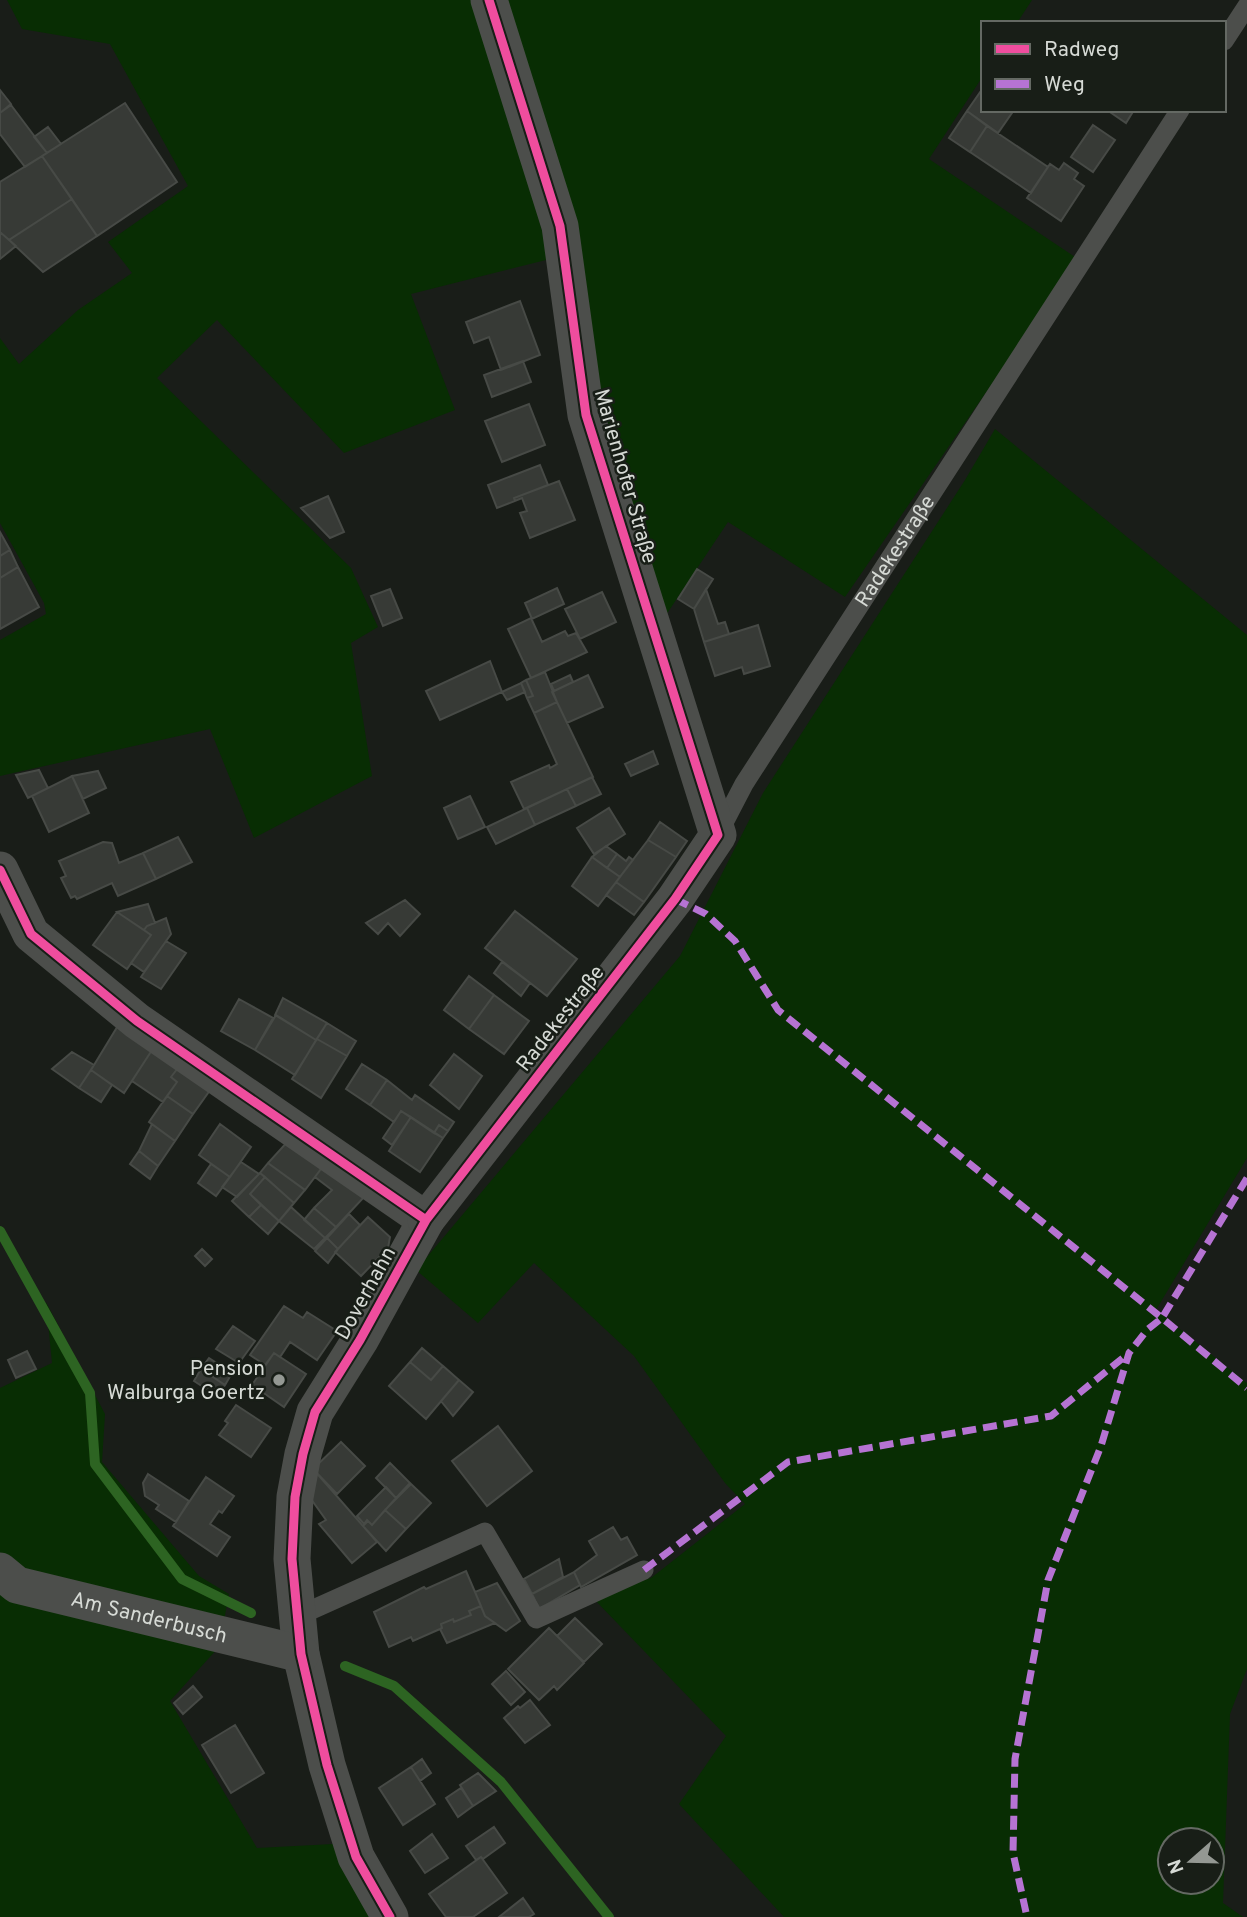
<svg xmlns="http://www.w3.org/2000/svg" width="1247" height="1917" font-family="Overpass,sans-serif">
	<rect width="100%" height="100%" fill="#191d18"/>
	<path fill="#082d03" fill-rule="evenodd" d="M7,0H477L550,259L411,294L455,410L344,453L217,320L157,378L351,568L378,627L351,643L372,776L254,838L210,729L0,776V640L46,614L44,603L0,523V338L19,364L78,310L132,273L108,242L188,186L110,44L22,29Z
		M500,0H1032L1017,23H983V76L929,159L1078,259L845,597L728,522L662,621L596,409Z
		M995,429L1247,635V1158L1156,1310L1247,1383V1669L1230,1714L1223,1903L1243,1917H784L679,1804L726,1736L592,1597L651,1578L745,1504L725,1483L634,1356L534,1263L478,1323L416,1270L680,956L763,793L965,480ZM1170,1840H1212V1882H1170Z
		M46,1302L105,1414L102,1462L199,1576L229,1594L219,1647L170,1701L257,1848L333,1844L375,1917H0V1388L52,1363Z"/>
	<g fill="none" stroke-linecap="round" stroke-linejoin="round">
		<path stroke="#2d6422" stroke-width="10" d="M0,1231L90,1393L95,1464L182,1579L251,1613
			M345,1666L394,1686L501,1782L609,1917"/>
	</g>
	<path fill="#373a36" stroke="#474a46" stroke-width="2" d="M983,88V110H1014L998,133L967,111Z
		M0,90L11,104L0,113Z
		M125,103L177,182L97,236L42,156Z
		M11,105L47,153L25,167L0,134V113Z
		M1107,110H1134L1126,123Z
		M967,111L987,126L970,152L949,138Z
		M1093,125L1115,140L1093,172L1071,157Z
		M987,126L1048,167L1031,193L970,152Z
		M48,127L61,144L47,153L34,137Z
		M42,156L72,199L9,240L0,232V182Z
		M1064,163L1078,173L1074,179L1084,186L1061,221L1027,198L1050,164L1059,170Z
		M72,199L97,236L43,272L9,240Z
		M0,232L16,246L0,259Z
		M520,301L540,355L501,370L489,337L474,343L466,322Z
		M523,361L531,382L492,397L484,375Z
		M529,404L545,445L502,462L485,421Z
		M540,465L548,485L514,498L515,501L497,508L488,485Z
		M559,481L575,520L530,538L520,513L527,511L522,498L515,501L514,498Z
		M328,496L344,532L330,538L301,508Z
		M0,532L10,550L0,556Z
		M10,550L18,567L0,578V556Z
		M18,567L39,607L0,629V578Z
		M697,569L713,579L694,609L678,599Z
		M557,588L564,604L532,619L525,603Z
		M390,589L402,618L383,626L371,596Z
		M706,589L718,624L725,622L729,634L704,642L694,609Z
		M602,592L616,622L580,639L565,609Z
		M531,618L542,642L565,631L568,636L576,633L587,652L531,678L508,629Z
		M758,625L770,666L744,674L742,667L715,676L704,642Z
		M490,661L502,692L440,720L426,691Z
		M545,672L557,702L534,713L527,698L533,696L526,680Z
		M570,675L573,682L554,691L551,684Z
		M588,675L603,707L567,723L552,692Z
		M526,680L533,696L527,698L521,683Z
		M521,683L525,692L507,700L502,692Z
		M557,702L593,777L524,809L511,782L549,765L550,768L557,764L534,713Z
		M653,751L658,764L631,776L625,764Z
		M39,770L48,788L28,798L16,775Z
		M98,771L106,788L83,799L72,776Z
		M72,776L89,813L49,832L32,796Z
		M592,777L601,794L576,806L567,789Z
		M567,789L576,806L535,825L527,808Z
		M470,796L485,827L458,839L444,808Z
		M527,808L535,825L496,844L487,827Z
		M609,808L625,834L594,854L577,828Z
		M660,822L687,841L676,857L648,840Z
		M178,837L192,862L156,879L143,853Z
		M648,840L676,857L644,902L616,882Z
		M103,842L112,843L119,863L143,853L156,879L118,896L112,883L77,899L75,896L71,898L61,878L66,876L59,861Z
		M606,846L617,854L607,868L592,857Z
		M617,854L626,861L629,857L633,860L620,877L607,868Z
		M592,857L620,877L598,906L572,886Z
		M616,882L644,902L634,915L606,895Z
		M405,900L420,914L400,936L388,923L378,934L366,923Z
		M148,904L155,923L147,926L144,930L117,912Z
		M515,911L577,959L547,996L485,948Z
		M117,912L151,935L127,969L93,945Z
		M166,918L171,934L144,972L131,963L151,935L144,930L147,926Z
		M166,941L186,953L161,989L141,977Z
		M502,962L530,983L521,996L494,973Z
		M469,976L494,995L469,1029L444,1010Z
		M494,995L529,1021L504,1054L469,1029Z
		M283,998L327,1023L316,1040L275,1015Z
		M239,999L273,1018L255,1050L221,1031Z
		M276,1015L316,1040L295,1075L255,1050Z
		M327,1023L356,1041L347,1056L317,1039Z
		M119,1024L154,1047L124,1093L91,1070Z
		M317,1039L347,1056L321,1098L292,1079Z
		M154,1047L181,1064L171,1077L177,1082L163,1102L132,1081Z
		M72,1052L94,1065L79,1088L52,1069Z
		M454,1054L482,1076L459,1109L430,1085Z
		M181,1064L213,1086L193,1114L167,1096L177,1082L171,1077Z
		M362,1064L387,1080L370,1105L346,1089Z
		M91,1070L112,1085L101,1102L79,1088Z
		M387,1080L412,1100L415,1095L454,1122L448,1131L439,1125L434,1133L401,1111L394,1122L370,1105Z
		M167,1096L193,1114L175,1141L149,1122Z
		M401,1111L411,1117L392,1145L383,1138Z
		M411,1117L443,1138L420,1172L389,1151Z
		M152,1124L175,1141L158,1166L139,1151Z
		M220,1124L251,1147L230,1177L199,1155Z
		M439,1125L448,1131L443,1138L434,1133Z
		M289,1140L324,1165L305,1190L268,1163Z
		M139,1151L158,1166L150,1179L130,1164Z
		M241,1162L259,1174L237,1197L222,1187Z
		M268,1163L305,1190L294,1203L260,1173Z
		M211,1164L230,1177L216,1196L198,1183Z
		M324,1165L366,1195L336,1227L314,1208L332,1190L315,1177Z
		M260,1173L265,1177L250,1194L261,1205L249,1217L232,1201Z
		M265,1177L294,1203L279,1221L250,1194Z
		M261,1205L279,1221L268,1234L249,1217Z
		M291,1207L325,1238L314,1249L279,1221Z
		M314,1208L336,1227L325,1238L304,1220Z
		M349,1214L360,1225L338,1249L327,1238Z
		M368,1217L390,1237L388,1248L361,1276L335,1252Z
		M327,1238L338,1249L328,1263L315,1251Z
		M202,1249L212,1259L205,1266L195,1256Z
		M284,1306L303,1318L307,1312L337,1331L317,1360L290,1342L280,1357L274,1353L265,1365L250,1355Z
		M233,1326L255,1341L239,1363L216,1349Z
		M422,1348L443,1366L431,1380L410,1362Z
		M27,1351L36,1369L16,1378L8,1360Z
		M274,1353L306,1374L284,1407L252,1385Z
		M209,1358L232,1373L225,1385L201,1369Z
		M410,1362L431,1380L443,1366L459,1380L426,1419L389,1386Z
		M201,1369L225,1385L217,1396L194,1381Z
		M459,1380L473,1392L453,1416L441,1401Z
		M236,1405L271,1428L251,1457L219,1435L228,1423L225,1421Z
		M498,1426L532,1471L487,1506L452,1461Z
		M341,1442L365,1466L337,1494L313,1469Z
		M390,1463L410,1483L396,1498L376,1478Z
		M313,1469L377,1542L352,1563L319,1524L326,1520L311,1499Z
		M148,1474L189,1501L176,1522L156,1509L159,1505L145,1496L143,1483Z
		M206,1477L234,1496L222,1513L219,1511L210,1524L230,1537L217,1556L173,1526Z
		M411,1484L431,1503L406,1529L385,1510Z
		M386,1487L396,1498L372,1525L367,1520L364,1524L357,1516Z
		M385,1510L406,1529L386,1551L363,1526L368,1521L372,1525Z
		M613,1527L621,1540L627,1537L637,1555L581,1587L574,1572L597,1555L589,1541Z
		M559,1559L563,1577L532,1594L524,1579Z
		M466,1571L481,1606L469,1611L471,1615L454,1622L453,1619L441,1624L442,1628L440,1629L413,1641L411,1637L389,1647L374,1612L424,1587L426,1589Z
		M574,1572L580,1585L539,1609L532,1594Z
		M497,1583L520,1621L506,1631L485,1616L475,1592Z
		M481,1606L485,1616L495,1623L447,1643L440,1629L442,1628L441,1624L453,1619L454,1622L471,1615L469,1611Z
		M575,1618L602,1644L584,1662L557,1636Z
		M549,1628L584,1663L557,1690L554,1686L539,1700L508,1669Z
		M506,1671L525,1692L511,1705L492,1684Z
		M193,1686L202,1697L183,1714L174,1703Z
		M530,1700L550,1725L525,1743L504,1718L518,1706L520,1708Z
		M235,1725L264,1773L231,1793L202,1745Z
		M422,1759L431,1773L420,1781L411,1767Z
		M411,1767L435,1804L403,1825L379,1788Z
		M478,1773L496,1791L473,1806L460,1785Z
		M461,1788L473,1806L458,1817L446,1798Z
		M494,1827L505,1843L483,1859L481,1857L476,1860L466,1846Z
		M432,1834L448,1858L425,1873L410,1851Z
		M481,1857L507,1893L473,1917H446L429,1894Z
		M523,1898L534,1914L529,1917H499Z"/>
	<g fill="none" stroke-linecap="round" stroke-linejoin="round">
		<g stroke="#4c4e4b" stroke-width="19">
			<path d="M1224,41L1247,6"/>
			<path id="s1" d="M718,834L744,784L1180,110"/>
			<path d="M298,1616L485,1532L536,1619L644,1570"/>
		</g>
		<g stroke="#4c4e4b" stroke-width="37">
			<path d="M0,870L31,934L137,1021L426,1220L360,1340L315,1412L303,1454L295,1497L292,1559L301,1654L327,1765L356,1857L390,1917"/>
			<path d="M426,1220L675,899L718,835L586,415L560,226L489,0"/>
			<path id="s2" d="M0,1571L17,1585L301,1654"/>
		</g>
		<path stroke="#b673d3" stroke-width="7" stroke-dasharray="14 7" stroke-linecap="butt" d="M675,899L706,914L735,941L778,1010L1162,1318L1147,1330L1129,1353L1101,1446L1048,1580L1015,1759L1013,1853L1027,1917
			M1247,1178L1162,1318L1247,1388
			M644,1570L788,1462L1051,1416L1129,1353"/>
		<g stroke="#181e17" stroke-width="13">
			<path id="cycleway" d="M0,870L31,934L137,1021L426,1220L360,1340L315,1412L303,1454L295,1497L292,1559L301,1654L327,1765L356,1857L390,1917
				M426,1220L675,899L718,835L586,415L560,226L489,0"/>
		</g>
		<use href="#cycleway" stroke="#ef4d9e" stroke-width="9"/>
	</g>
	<circle fill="#949893" stroke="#181e17" stroke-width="2.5" cx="279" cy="1380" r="7"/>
	<g text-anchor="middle" stroke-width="5" stroke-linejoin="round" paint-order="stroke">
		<g font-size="21" fill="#d6dad5" stroke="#181e17">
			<text transform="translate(626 476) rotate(74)" y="7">Marienhofer Straße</text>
			<text dy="7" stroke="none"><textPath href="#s1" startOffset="334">Radekestraße</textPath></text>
			<text transform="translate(560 1018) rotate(-52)" y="7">Radekestraße</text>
			<text transform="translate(365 1293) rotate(-61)" y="7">Doverhahn</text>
			<text dy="7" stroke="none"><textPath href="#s2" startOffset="158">Am Sanderbusch</textPath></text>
		</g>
		<g font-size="21" fill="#d6dad5" stroke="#181e17" text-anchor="end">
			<text x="265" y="1375">Pension<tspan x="265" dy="24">Walburga Goertz</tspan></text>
		</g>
	</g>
	<rect x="981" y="21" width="245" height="91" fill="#181e17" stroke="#646963" stroke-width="2"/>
	<rect x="995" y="44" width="35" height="10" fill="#ef4d9e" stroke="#646963" stroke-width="2"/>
	<text x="1044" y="56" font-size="21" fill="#d6dad5">Radweg</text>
	<rect x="995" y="79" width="35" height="10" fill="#b673d3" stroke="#646963" stroke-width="2"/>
	<text x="1044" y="91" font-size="21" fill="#d6dad5">Weg</text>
	<g transform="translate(1191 1861) rotate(250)"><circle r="33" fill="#181e17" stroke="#646963" stroke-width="2"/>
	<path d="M0-5L12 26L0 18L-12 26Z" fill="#949893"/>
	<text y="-10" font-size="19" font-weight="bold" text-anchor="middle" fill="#d6dad5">N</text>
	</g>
</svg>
